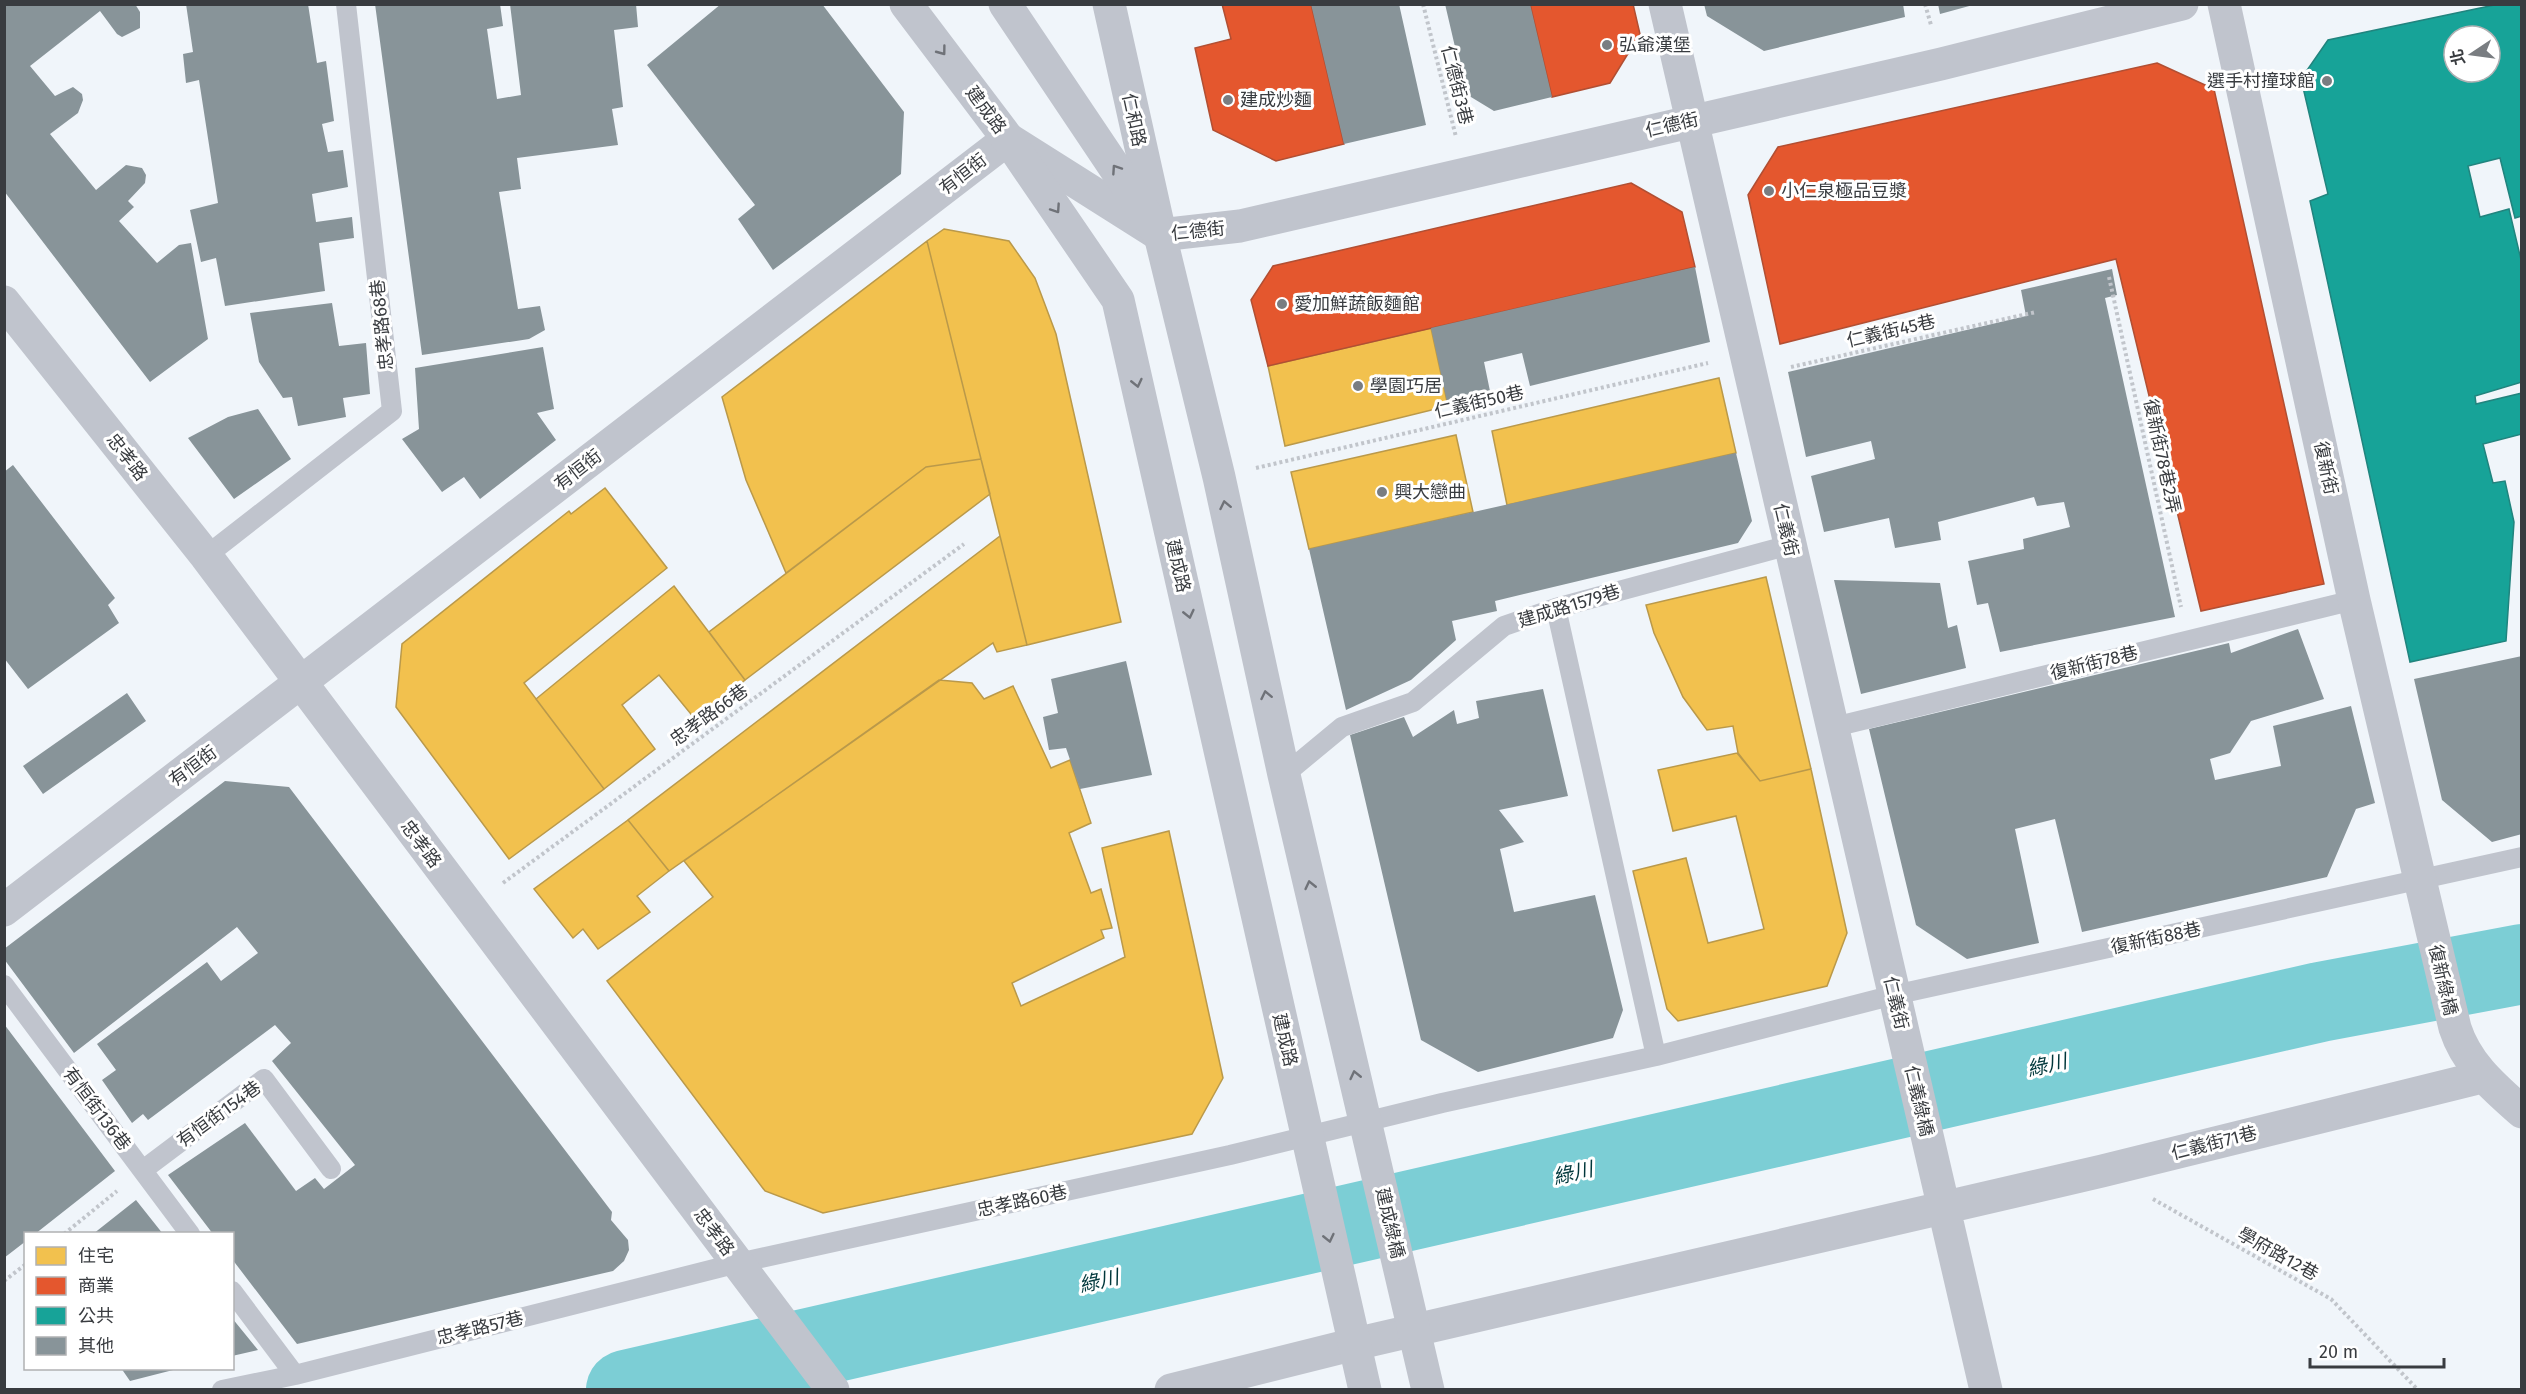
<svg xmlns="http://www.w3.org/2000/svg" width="2526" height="1394" font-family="'Fira Sans','Noto Sans TC',sans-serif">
	<rect width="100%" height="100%" fill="#f0f5fa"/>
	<path fill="#f2c14e" stroke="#ba994a" stroke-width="1.5" d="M944,229L1009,241L1035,278L1056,334L1121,622L1027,645L927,241Z
		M927,241L981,459L926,467L786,573L746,480L722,397Z
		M1431,328L1448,406L1285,446L1268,366Z
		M1719,378L1736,453L1507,505L1492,431Z
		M1456,435L1473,512L1309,549L1291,472Z
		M981,459L990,494L745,680L709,632L926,467Z
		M605,488L667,568L524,683L604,789L509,859L396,707L402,644L569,511L571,514Z
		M1000,536L1027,645L997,652L993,643L669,871L628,820Z
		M1766,577L1811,769L1760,781L1738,753L1733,726L1707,730L1683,697L1654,633L1646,605Z
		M674,586L745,680L695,719L659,675L622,705L655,749L604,789L536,699Z
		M939,680L972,683L984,699L1013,686L1051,768L1070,760L1091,823L1069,833L1091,893L1101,889L1112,928L1101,930L1104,938L1012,983L1021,1006L1125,957L1102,848L1169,831L1223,1078L1192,1134L823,1213L765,1191L607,981L713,897L684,861Z
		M1737,753L1760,781L1811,769L1847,933L1827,986L1678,1021L1667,1009L1633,871L1686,858L1708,943L1764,929L1736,816L1673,831L1658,770Z
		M628,820L669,871L637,896L650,912L598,949L583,929L573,938L534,889Z"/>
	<path fill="#e4572e" stroke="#b14f33" stroke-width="1.5" d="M1222,4H1311L1344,144L1276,161L1213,130L1195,48L1231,39Z
		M1530,4H1633L1640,34L1610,83L1552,97Z
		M2157,63L2214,89L2324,584L2201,611L2116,259L1780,344L1748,195L1778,147Z
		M1631,183L1682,212L1695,267L1268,366L1251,300L1273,266Z"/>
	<path fill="#17a398" stroke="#21847e" stroke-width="1.5" fill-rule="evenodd" d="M2499,4H2522V216L2515,218L2500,158L2468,166L2480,217L2509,209L2522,264V382L2475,396L2476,404L2522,393V434L2483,444L2493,483L2505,481L2514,522L2506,641L2410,662L2310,201L2328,194L2301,79L2328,40ZM2454,36H2490V72H2454Z"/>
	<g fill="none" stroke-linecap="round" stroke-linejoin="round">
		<path stroke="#7cced5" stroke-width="80" d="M626,1390L2320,1002L2522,964"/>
	</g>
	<path fill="#889499" d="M4,4H135L140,12V28L122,37L117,34L100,11L30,66L55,96L73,87L82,94L83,100L78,113L50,134L96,190L126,165L142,168L146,175L145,183L128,201L134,207L119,221L157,263L179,245L191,243L208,339L150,382L4,191Z
		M186,4H308L317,63L326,61L334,121L322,124L328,152L343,150L348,187L312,194L316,222L352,217L354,238L319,243L325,291L225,306L216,258L201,262L190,210L218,203L199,80L186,83L183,54L193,52Z
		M375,4H500L503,26L487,29L497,99L521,95L510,4H636L638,27L614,30L623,107L612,109L618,145L517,158L521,189L499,192L518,309L540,306L545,330L529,339L422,355Z
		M721,4H822L904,112L901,174L773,270L738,219L755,205L647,65Z
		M1311,4H1399L1426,125L1344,144Z
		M1445,4H1530L1552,97L1494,111L1466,94Z
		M1704,4H1903L1905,17L1764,51L1707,16Z
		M1938,4H1973V5L1940,14Z
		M1695,267L1710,342L1530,386L1522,353L1484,362L1491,396L1448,406L1431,328Z
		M2112,269L2117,295L2105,298L2175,617L2000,652L1988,603L1977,605L1968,561L2024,549L2023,539L2070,527L2064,502L2037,506L2034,497L1938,522L1941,540L1895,548L1889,518L1824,532L1811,476L1875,459L1871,441L1806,457L1788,372L2026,316L2021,290Z
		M332,303L339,346L366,343L370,394L343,398L346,417L298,426L292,397L283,398L259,362L250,313Z
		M543,347L554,409L537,413L556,440L480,499L464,477L442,492L402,439L419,429L415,368Z
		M258,409L291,459L234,499L188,438L228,417Z
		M1736,453L1752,521L1738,543L1495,601L1497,611L1452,621L1456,640L1411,680L1346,710L1309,549Z
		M13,465L115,598L108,605L119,623L28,689L4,658V472Z
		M1834,580L1940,583L1948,628L1957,625L1966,668L1861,694Z
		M2298,629L2324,699L2251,721L2230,753L2210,759L2215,780L2281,766L2273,726L2351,706L2375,803L2356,809L2327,877L2082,932L2055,819L2015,829L2039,943L1967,959L1916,925L1869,729L2229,643L2231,653Z
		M2522,656V834L2492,842L2442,800L2414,679Z
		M1126,661L1152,775L1080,789L1066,748L1049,750L1043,717L1058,713L1051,679Z
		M1543,689L1568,796L1499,810L1524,842L1500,849L1514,912L1595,895L1623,1010L1613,1038L1478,1072L1421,1040L1350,735L1404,717L1413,737L1454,710L1457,724L1479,718L1476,701Z
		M127,693L146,721L43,794L23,766Z
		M225,781L289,787L612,1212L611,1220L628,1240L629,1250L624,1261L613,1271L297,1344L232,1259V1234H213L168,1175L245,1123L296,1191L315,1178L324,1189L355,1165L272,1061L291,1043L275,1025L148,1120L143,1114L132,1123L102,1080L116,1070L97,1044L207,962L221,981L258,953L237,927L74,1053L4,959V949Z
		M4,1024L115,1171L35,1234H26V1241L4,1258Z
		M136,1200L163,1234H93Z
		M232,1318L258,1350L232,1356Z
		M121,1368H177V1369L130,1381Z"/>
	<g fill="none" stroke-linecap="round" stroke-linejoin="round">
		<path stroke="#c1c5cb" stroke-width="4" stroke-dasharray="3 3" stroke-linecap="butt" d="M1423,4L1456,137
			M1925,4L1931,25
			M2109,277L2181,607
			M1791,367L2036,312
			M1256,468L1708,363
			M503,883L964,544
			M2153,1199L2331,1299L2418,1390
			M64,1234L117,1191
			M4,1281L26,1264"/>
		<path stroke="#c0c4cd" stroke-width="20" d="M206,556L392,411L346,4
			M1556,608L1656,1056
			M1834,727L2354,600
			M1284,775L1342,727L1413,702L1504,626L1556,608L1790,545
			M4,985L190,1234
			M143,1170L264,1079L331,1169
			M232,1291L295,1375
			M222,1390L295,1375L738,1263L1230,1155L1442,1103L1656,1056L1894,995L2522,857"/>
		<path stroke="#c0c4cd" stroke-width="33" d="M1109,4L1160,233
			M1665,4L1986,1390
			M2224,4L2354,600L2455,1028C2467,1065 2494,1087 2522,1112
			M1160,235L1240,226L1941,64L2182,4
			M4,302L206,556L833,1390
			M4,910L1008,139L1160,235
			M1171,1390L1355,1344L2102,1171L2482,1077"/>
		<path stroke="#c0c4cd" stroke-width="33" d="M906,4L1008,139L1118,300L1365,1390
			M1005,4L1160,235L1219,477L1284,775L1428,1390"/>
	</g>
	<defs><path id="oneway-chevron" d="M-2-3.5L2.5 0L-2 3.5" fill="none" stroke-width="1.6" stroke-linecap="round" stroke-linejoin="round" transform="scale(1.5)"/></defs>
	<g stroke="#6f7278">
		<use href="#oneway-chevron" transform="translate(942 51) rotate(53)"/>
		<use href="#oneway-chevron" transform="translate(1116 169) rotate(-124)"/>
		<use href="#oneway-chevron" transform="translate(1056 209) rotate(56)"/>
		<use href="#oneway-chevron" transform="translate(1137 383) rotate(77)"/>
		<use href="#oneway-chevron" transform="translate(1225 505) rotate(-102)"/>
		<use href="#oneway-chevron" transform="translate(1189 614) rotate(77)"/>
		<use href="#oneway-chevron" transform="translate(1266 695) rotate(-102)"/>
		<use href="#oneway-chevron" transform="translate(1310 885) rotate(-103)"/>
		<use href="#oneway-chevron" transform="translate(1355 1075) rotate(-103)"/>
		<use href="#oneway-chevron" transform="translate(1329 1238) rotate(77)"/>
	</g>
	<g fill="#797d81" stroke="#fff" stroke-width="2">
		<circle cx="1607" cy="45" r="6"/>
		<circle cx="2327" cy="81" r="6"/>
		<circle cx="1228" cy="100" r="6"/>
		<circle cx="1769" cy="191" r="6"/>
		<circle cx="1282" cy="304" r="6"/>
		<circle cx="1358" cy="386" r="6"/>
		<circle cx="1382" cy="492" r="6"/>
	</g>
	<g text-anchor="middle" stroke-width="6" stroke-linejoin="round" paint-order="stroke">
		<g font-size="18" fill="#393c40" stroke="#fff" text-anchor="start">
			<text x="1619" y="51">弘爺漢堡</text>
			<text x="2315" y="87" text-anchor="end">選手村撞球館</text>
			<text x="1240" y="106">建成炒麵</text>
			<text x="1781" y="197">小仁泉極品豆漿</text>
			<text x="1294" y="310">愛加鮮蔬飯麵館</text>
			<text x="1370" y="392">學園巧居</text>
			<text x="1394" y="498">興大戀曲</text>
		</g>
		<g font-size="18" fill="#393c40" stroke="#fff">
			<text transform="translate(1457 85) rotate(76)" y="6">仁德街3巷</text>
			<text transform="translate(986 110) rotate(53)" y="6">建成路</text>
			<text transform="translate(1134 120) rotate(78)" y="6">仁和路</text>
			<text transform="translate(1672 125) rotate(-13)" y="6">仁德街</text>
			<text transform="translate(963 174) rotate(-38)" y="6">有恒街</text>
			<text transform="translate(1198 231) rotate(-6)" y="6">仁德街</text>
			<text transform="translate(382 325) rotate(-96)" y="6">忠孝路68巷</text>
			<text transform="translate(1891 331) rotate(-13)" y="6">仁義街45巷</text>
			<text transform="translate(1479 402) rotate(-13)" y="6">仁義街50巷</text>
			<text transform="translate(2162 456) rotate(78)" y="6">復新街78巷2弄</text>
			<text transform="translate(127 457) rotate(52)" y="6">忠孝路</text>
			<text transform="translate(2326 468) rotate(78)" y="6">復新街</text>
			<text transform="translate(578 470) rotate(-38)" y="6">有恒街</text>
			<text transform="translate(1786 530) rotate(77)" y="6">仁義街</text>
			<text transform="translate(1178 566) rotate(77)" y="6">建成路</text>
			<text transform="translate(1569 606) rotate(-17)" y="6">建成路1579巷</text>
			<text transform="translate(2094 663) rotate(-14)" y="6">復新街78巷</text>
			<text transform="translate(709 715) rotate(-36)" y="6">忠孝路66巷</text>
			<text transform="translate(193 766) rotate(-37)" y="6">有恒街</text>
			<text transform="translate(421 844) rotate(53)" y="6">忠孝路</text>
			<text transform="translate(2156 938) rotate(-12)" y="6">復新街88巷</text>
			<text transform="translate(2443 980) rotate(77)" y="6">復新綠橋</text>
			<text transform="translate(1896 1003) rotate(77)" y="6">仁義街</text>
			<text transform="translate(1285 1040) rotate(77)" y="6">建成路</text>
			<text transform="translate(1919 1101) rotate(77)" y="6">仁義綠橋</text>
			<text transform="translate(97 1109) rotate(53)" y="6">有恒街136巷</text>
			<text transform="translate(219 1114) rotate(-36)" y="6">有恒街154巷</text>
			<text transform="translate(2214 1143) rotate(-14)" y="6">仁義街71巷</text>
			<text transform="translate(1022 1201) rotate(-12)" y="6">忠孝路60巷</text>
			<text transform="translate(1390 1223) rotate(77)" y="6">建成綠橋</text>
			<text transform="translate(714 1232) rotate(53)" y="6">忠孝路</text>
			<text transform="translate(2278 1254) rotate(29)" y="6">學府路12巷</text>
			<text transform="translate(480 1328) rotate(-14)" y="6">忠孝路57巷</text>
		</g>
		<g font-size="20" font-style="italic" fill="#00373b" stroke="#fff">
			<text transform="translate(2047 1065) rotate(-13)" y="7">綠川</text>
			<text transform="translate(1573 1173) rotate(-13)" y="7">綠川</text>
			<text transform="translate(1099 1281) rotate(-13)" y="7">綠川</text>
		</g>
	</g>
	<rect width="2526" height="1394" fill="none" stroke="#393c40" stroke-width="12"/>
	<rect x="24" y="1232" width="210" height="138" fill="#ffffff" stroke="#b0b1b3" stroke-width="1.5"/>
	<rect x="36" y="1247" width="30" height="18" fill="#f2c14e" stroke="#b0b1b3" stroke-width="1.5"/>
	<text x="78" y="1262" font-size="18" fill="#393c40">住宅</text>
	<rect x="36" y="1277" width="30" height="18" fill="#e4572e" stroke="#b0b1b3" stroke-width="1.5"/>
	<text x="78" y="1292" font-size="18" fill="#393c40">商業</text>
	<rect x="36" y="1307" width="30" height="18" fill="#17a398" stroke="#b0b1b3" stroke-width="1.5"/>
	<text x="78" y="1322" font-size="18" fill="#393c40">公共</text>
	<rect x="36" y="1337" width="30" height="18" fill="#889499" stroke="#b0b1b3" stroke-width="1.5"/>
	<text x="78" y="1352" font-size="18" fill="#393c40">其他</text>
	<g transform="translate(2472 54) rotate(257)"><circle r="28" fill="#ffffff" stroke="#b0b1b3" stroke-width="1.5"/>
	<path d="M0-4.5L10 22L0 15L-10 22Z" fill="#797d81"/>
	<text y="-9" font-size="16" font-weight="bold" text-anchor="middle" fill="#393c40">北</text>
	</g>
	<path d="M2310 1358v9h134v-9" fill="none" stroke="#393c40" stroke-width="3"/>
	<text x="2319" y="1358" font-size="18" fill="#393c40" stroke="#ffffff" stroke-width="4.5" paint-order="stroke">20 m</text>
</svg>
